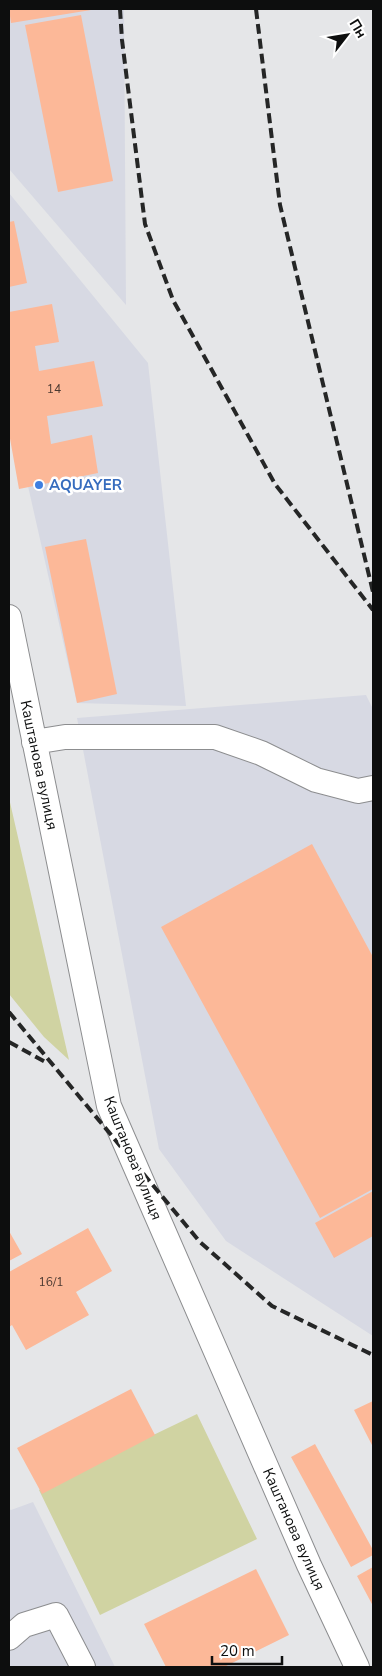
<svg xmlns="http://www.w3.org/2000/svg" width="382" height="1676" font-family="'Nunito Sans',sans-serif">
	<rect width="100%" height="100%" fill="#e5e6e8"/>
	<path fill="#d7d9e3" d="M9,9H124L126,305L9,169Z
		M9,193L148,363L186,706L77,703L9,402Z
		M366,695L373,709V1336L226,1241L159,1149L77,718Z
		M33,1502L115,1667H9V1509L11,1510Z"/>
	<path fill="#d0d3a2" d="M9,798L69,1060L44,1037L9,994Z
		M197,1414L257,1539L100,1615L39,1490Z"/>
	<path fill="#fcb898" d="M9,9H91V10L11,23Z
		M81,15L113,181L58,192L25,25Z
		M14,221L27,283L9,287V222Z
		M52,304L59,342L35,346L39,371L94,361L103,406L47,416L51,444L92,435L98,473L19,489L9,433V312Z
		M86,539L117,694L77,703L45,547Z
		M312,844L373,957V1189L320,1218L161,927Z
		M373,1191V1236L334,1258L315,1223Z
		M88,1228L112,1271L76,1292L89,1315L26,1350L12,1325L9,1327V1272Z
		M9,1231L22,1254L9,1261Z
		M131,1389L155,1435L42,1494L17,1448Z
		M373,1401V1447L354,1410Z
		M315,1444L373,1550V1555L351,1567L291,1457Z
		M373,1567V1606L357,1576Z
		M256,1569L289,1635L224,1667H166L144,1624Z"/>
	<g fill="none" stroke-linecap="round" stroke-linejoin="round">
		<g stroke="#8c8d8f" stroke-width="26">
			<path id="minor" d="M9,617L109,1106L309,1565L357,1667
				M34,742L65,737H215L261,753L316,780L358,791L373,788
				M9,1638L24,1625L56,1615L83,1667"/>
		</g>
		<use href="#minor" stroke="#fff" stroke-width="24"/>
		<path stroke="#252626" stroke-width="4" stroke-dasharray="10 5" stroke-linecap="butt" d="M120,9L122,40L145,224L173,300L275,484L373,610
			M256,9L280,205L373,592
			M9,1012L200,1242L272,1306L373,1355
			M9,1042L47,1063"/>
	</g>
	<circle fill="#3f7fe0" stroke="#fff" stroke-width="2" cx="39" cy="485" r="5"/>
	<g text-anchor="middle" stroke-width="5" stroke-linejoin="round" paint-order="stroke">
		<g font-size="12" fill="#493830">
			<text x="54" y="393">14</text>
			<text x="51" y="1286">16/1</text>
		</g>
		<g font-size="15" font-weight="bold" fill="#366cbe" stroke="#fff" text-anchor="start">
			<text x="49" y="490">AQUAYER</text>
		</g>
		<g font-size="15" fill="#0d0e0e" stroke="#fff">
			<text transform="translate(39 765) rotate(78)" y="5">Каштанова вулиця</text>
			<text transform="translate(133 1158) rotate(68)" y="5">Каштанова вулиця</text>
			<text transform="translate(294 1529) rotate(66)" y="5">Каштанова вулиця</text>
		</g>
	</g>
	<rect width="382" height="1676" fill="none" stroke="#0d0e0e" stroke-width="20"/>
	<g transform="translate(347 35) rotate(59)" stroke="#ffffff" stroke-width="4" paint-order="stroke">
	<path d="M0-4L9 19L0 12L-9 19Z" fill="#0d0e0e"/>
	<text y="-8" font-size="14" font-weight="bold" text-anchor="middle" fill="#0d0e0e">Пн</text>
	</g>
	<path d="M212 1656v8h70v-8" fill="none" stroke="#0d0e0e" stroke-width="2.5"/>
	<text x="220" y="1656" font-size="15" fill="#0d0e0e" stroke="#ffffff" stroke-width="4" paint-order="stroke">20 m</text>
</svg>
